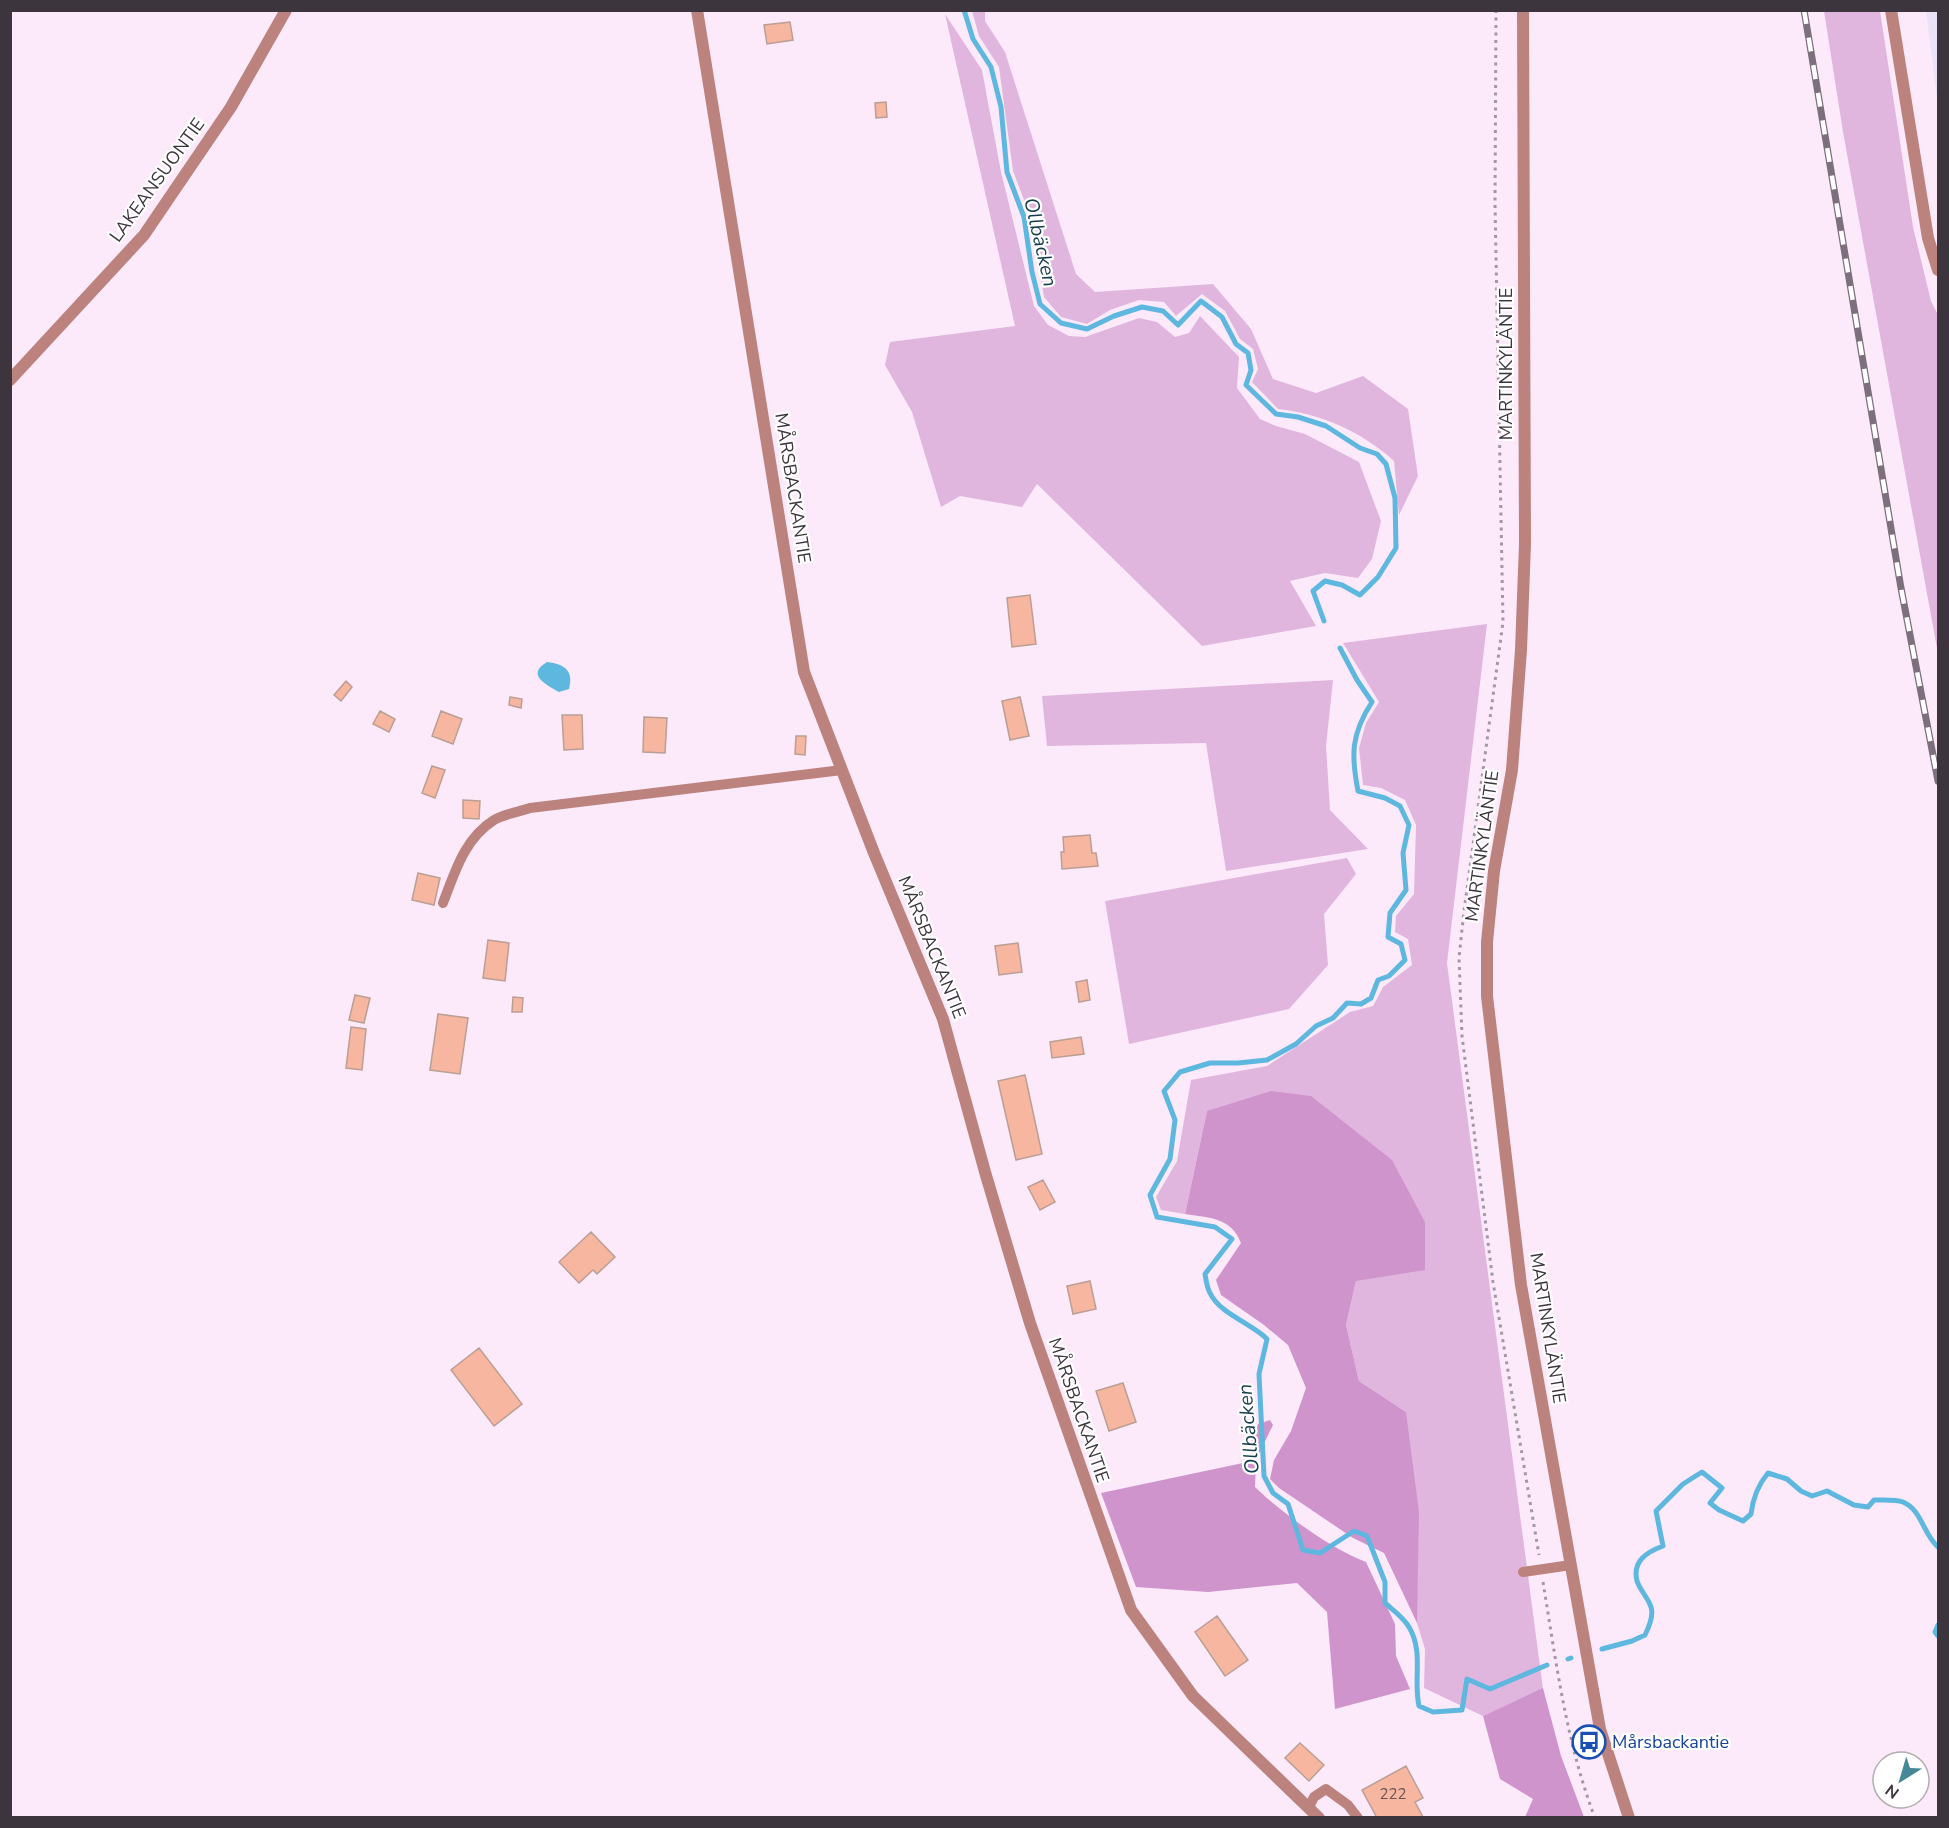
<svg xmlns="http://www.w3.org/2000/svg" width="1949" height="1828" font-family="'Nunito Sans',sans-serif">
	<rect width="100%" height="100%" fill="#fceafb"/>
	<path fill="#eae2f8" d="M1926,11H1938V106Z"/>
	<path fill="#e1b6de" d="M972,11H985V21L1005,52L1076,274L1095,292L1213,284L1251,329L1273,379L1316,393L1363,376L1408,409L1418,476L1399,515L1394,461C1364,433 1320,413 1278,409L1252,382L1258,369L1253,349L1240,339L1225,311L1202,294L1176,316L1164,302L1139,300L1110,310L1087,324L1061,317L1044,297L1029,213L1013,171L999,67L979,36Z
		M1824,11H1880L1913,227L1931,301L1938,315V654L1843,132Z
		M945,14L982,70L1001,172L1034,306L1048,325L1069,336L1085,337L1139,318L1157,322L1175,337L1189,333L1200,316L1239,357L1237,388L1260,419L1276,426L1305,434L1359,462L1381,521L1372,559L1358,578L1325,573L1290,581L1316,626L1202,646L1037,484L1022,507L960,496L941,507L912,412L885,365L890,342L1015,326Z
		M1487,624L1447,963L1543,1689L1483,1716L1424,1688L1425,1649L1417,1623L1406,1412L1359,1381L1346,1325L1356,1281L1207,1111L1185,1214L1161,1210L1156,1197L1177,1161L1191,1080L1267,1066L1350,1012L1373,1006L1383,987L1412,965L1408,939L1395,932L1396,916L1414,894L1416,825L1405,800L1381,788L1363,785L1359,748L1366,723L1379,702L1343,643Z
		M1333,680L1326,746L1330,810L1368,849L1226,871L1206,743L1047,746L1042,696Z
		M1347,858L1356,874L1324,914L1328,965L1289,1009L1129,1044L1105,901Z"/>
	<path fill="#d094cc" d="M1271,1091L1311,1096L1392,1160L1425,1222V1270L1356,1281L1346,1325L1359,1381L1406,1412L1419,1512L1417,1623L1384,1553L1353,1538L1279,1488L1270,1479L1274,1460L1291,1431L1306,1388L1288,1345L1264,1325L1221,1295L1216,1280L1241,1243C1231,1217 1209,1218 1185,1214L1207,1111Z
		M1270,1420L1273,1425L1256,1460L1255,1487C1283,1514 1330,1548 1366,1562L1395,1624L1396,1656L1410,1689L1335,1709L1327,1612L1297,1583L1208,1592L1136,1587L1101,1493L1243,1463L1258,1424Z
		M1543,1688L1561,1756L1584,1817H1525L1533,1799L1500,1779L1483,1716Z"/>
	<path fill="#5eb7de" d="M547,662C565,664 574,671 569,689L559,692C547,685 525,675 547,662Z"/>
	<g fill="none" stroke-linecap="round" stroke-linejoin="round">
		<path stroke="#5eb7de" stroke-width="5" d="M964,10L973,39L991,67L1001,107L1007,172L1024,217L1032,272L1040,304L1061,323L1087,329L1114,316L1142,307L1163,311L1178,325L1201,301L1222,317L1236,344L1248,353L1251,370L1246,385L1276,414L1298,417L1326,426L1360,448L1377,454L1386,464L1395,498L1396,548L1378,577L1360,595L1342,585L1325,581L1313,591L1324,621
			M1340,648L1357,680L1372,702C1351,734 1351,755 1358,791L1385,798L1400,806L1409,825L1403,853L1406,890L1390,913L1388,937L1401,944L1405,960L1389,976L1378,980L1371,998L1361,1004L1347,1003L1333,1018L1316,1026L1296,1044L1267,1060L1238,1063H1210L1180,1072L1164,1091L1175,1120L1170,1159L1150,1195L1157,1217L1215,1227L1232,1239L1205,1274C1206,1280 1207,1288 1210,1293C1220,1314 1251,1323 1267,1339L1259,1374L1264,1476L1273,1493L1288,1504L1303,1550L1320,1553L1354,1531L1367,1536L1385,1582V1603C1393,1610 1404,1618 1409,1627C1424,1652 1413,1680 1419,1706L1433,1712L1462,1710L1467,1679L1490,1689L1547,1665
			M1938,1625L1935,1632L1938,1636
			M1602,1649L1632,1641L1645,1635C1649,1627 1654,1616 1651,1607C1648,1598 1640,1590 1637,1581C1632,1561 1647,1552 1663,1546L1656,1511L1683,1484L1702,1472L1722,1488L1710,1503L1719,1510L1743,1521L1751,1514C1753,1497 1758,1485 1768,1473L1787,1479L1801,1491L1812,1496L1827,1491L1854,1505L1868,1507L1874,1500C1883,1500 1895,1499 1903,1502C1922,1510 1923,1534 1938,1547
			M1568,1659L1571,1658"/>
	</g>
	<path fill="#f7b69f" stroke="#bb9e94" stroke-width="1.5" d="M790,22L793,40L767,44L764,25Z
		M886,102L887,117L876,118L875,103Z
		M1030,595L1036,644L1012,647L1007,598Z
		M346,681L352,687L341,701L334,695Z
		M510,697L522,699L521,708L509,705Z
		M1020,697L1029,736L1010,740L1002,701Z
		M380,711L395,719L389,732L373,724Z
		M441,711L462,719L453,744L432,736Z
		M562,715H582L583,749L564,750Z
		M644,717L667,718L665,753L643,752Z
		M796,736H806L805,755L795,754Z
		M432,766L445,770L435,798L422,793Z
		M463,800L480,801L479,819L463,818Z
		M1090,835L1092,853H1096L1098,866L1062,869L1061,852H1064L1063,837Z
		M418,873L440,878L434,905L412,900Z
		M488,940L509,943L505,981L483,978Z
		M1018,943L1022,972L999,975L995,946Z
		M1087,980L1090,1000L1079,1002L1076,982Z
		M355,995L370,998L364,1023L349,1020Z
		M513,997L523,998L522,1012H512Z
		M438,1014L468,1018L460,1074L430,1070Z
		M351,1027L366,1029L362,1070L346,1068Z
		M1081,1037L1084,1054L1052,1058L1050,1042Z
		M1025,1075L1042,1154L1016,1160L998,1081Z
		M1043,1180L1055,1202L1040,1210L1028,1187Z
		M591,1232L615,1257L597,1274L593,1270L579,1283L559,1262Z
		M1090,1281L1096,1309L1073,1314L1067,1286Z
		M479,1348L522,1404L494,1426L451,1370Z
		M1123,1383L1136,1422L1109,1431L1096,1391Z
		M1217,1616L1248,1660L1225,1676L1195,1632Z
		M1300,1743L1324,1765L1309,1781L1285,1758Z
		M1406,1766L1423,1798L1415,1802L1423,1817L1377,1818L1362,1790Z"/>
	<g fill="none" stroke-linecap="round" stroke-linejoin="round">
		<path stroke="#a497a4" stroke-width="3" stroke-dasharray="3 4.5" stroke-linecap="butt" d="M1496,10L1495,204L1503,622L1464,911L1459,958L1462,1036L1493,1282L1539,1555
			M1543,1582C1556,1661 1566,1742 1595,1818
			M1572,1743L1588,1742"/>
		<path stroke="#bc827d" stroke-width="10" d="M443,903C455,872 464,839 494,820C504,814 519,812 530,808L842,770
			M1523,1572L1571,1565
			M1309,1807L1314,1797L1326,1789L1348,1805L1358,1818"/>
		<path stroke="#bc827d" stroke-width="12" d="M697,10L804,672L874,853L943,1019L985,1172L1030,1323L1131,1610L1193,1696L1319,1818
			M1891,10L1928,238L1938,270
			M10,380L144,235L231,107L286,10"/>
		<path stroke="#bc827d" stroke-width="12" d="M1523,10L1525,544L1521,650L1512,770L1494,871L1487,942V996L1521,1285L1600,1729L1629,1818"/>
		<g stroke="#7b707b" stroke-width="7">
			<path id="rail" d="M1804,10L1901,588L1938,781"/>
		</g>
		<use href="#rail" stroke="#fff" stroke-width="4.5" stroke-dasharray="14" stroke-linecap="butt"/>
	</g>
	<defs>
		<g id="bus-ring" transform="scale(1.725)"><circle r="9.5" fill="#fff" stroke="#1a4fb4" stroke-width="1.5"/><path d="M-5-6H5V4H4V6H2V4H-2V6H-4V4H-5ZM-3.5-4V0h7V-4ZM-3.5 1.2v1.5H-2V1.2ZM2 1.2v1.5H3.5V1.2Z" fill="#1a4fb4"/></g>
	</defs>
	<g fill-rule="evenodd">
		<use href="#bus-ring" x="1589" y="1742"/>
	</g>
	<g text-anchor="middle" stroke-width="4.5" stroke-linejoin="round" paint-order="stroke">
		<g font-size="15" fill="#6c5556">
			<text x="1393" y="1799">222</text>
		</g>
		<g font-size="18" fill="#3d353d" stroke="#fff">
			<text transform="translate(157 180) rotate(-54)" y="6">LAKEANSUONTIE</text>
			<text transform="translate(1506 364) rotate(-90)" y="6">MARTINKYLÄNTIE</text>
			<text transform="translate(793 488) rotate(81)" y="6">MÅRSBACKANTIE</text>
			<text transform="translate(1482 846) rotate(-82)" y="6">MARTINKYLÄNTIE</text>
			<text transform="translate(932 947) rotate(68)" y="6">MÅRSBACKANTIE</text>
			<text transform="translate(1548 1328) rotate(81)" y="6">MARTINKYLÄNTIE</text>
			<text transform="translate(1079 1410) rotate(71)" y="6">MÅRSBACKANTIE</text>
		</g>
		<g font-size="18" fill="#164399" stroke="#fff" text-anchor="start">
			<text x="1612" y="1748">Mårsbackantie</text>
		</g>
		<g font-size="20" font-style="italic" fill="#143c4d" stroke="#fff">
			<text transform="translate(1041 242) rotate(77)" y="7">Ollbäcken</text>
			<text transform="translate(1248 1429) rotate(-95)" y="7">Ollbäcken</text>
		</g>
	</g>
	<rect width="1949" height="1828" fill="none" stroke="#3d353d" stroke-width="24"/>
	<g transform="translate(1901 1780) rotate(217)"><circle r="28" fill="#ffffff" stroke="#b1aeb1" stroke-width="1.5"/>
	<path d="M0-4.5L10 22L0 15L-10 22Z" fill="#458897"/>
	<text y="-9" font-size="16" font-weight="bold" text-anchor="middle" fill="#3d353d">N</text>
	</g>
</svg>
